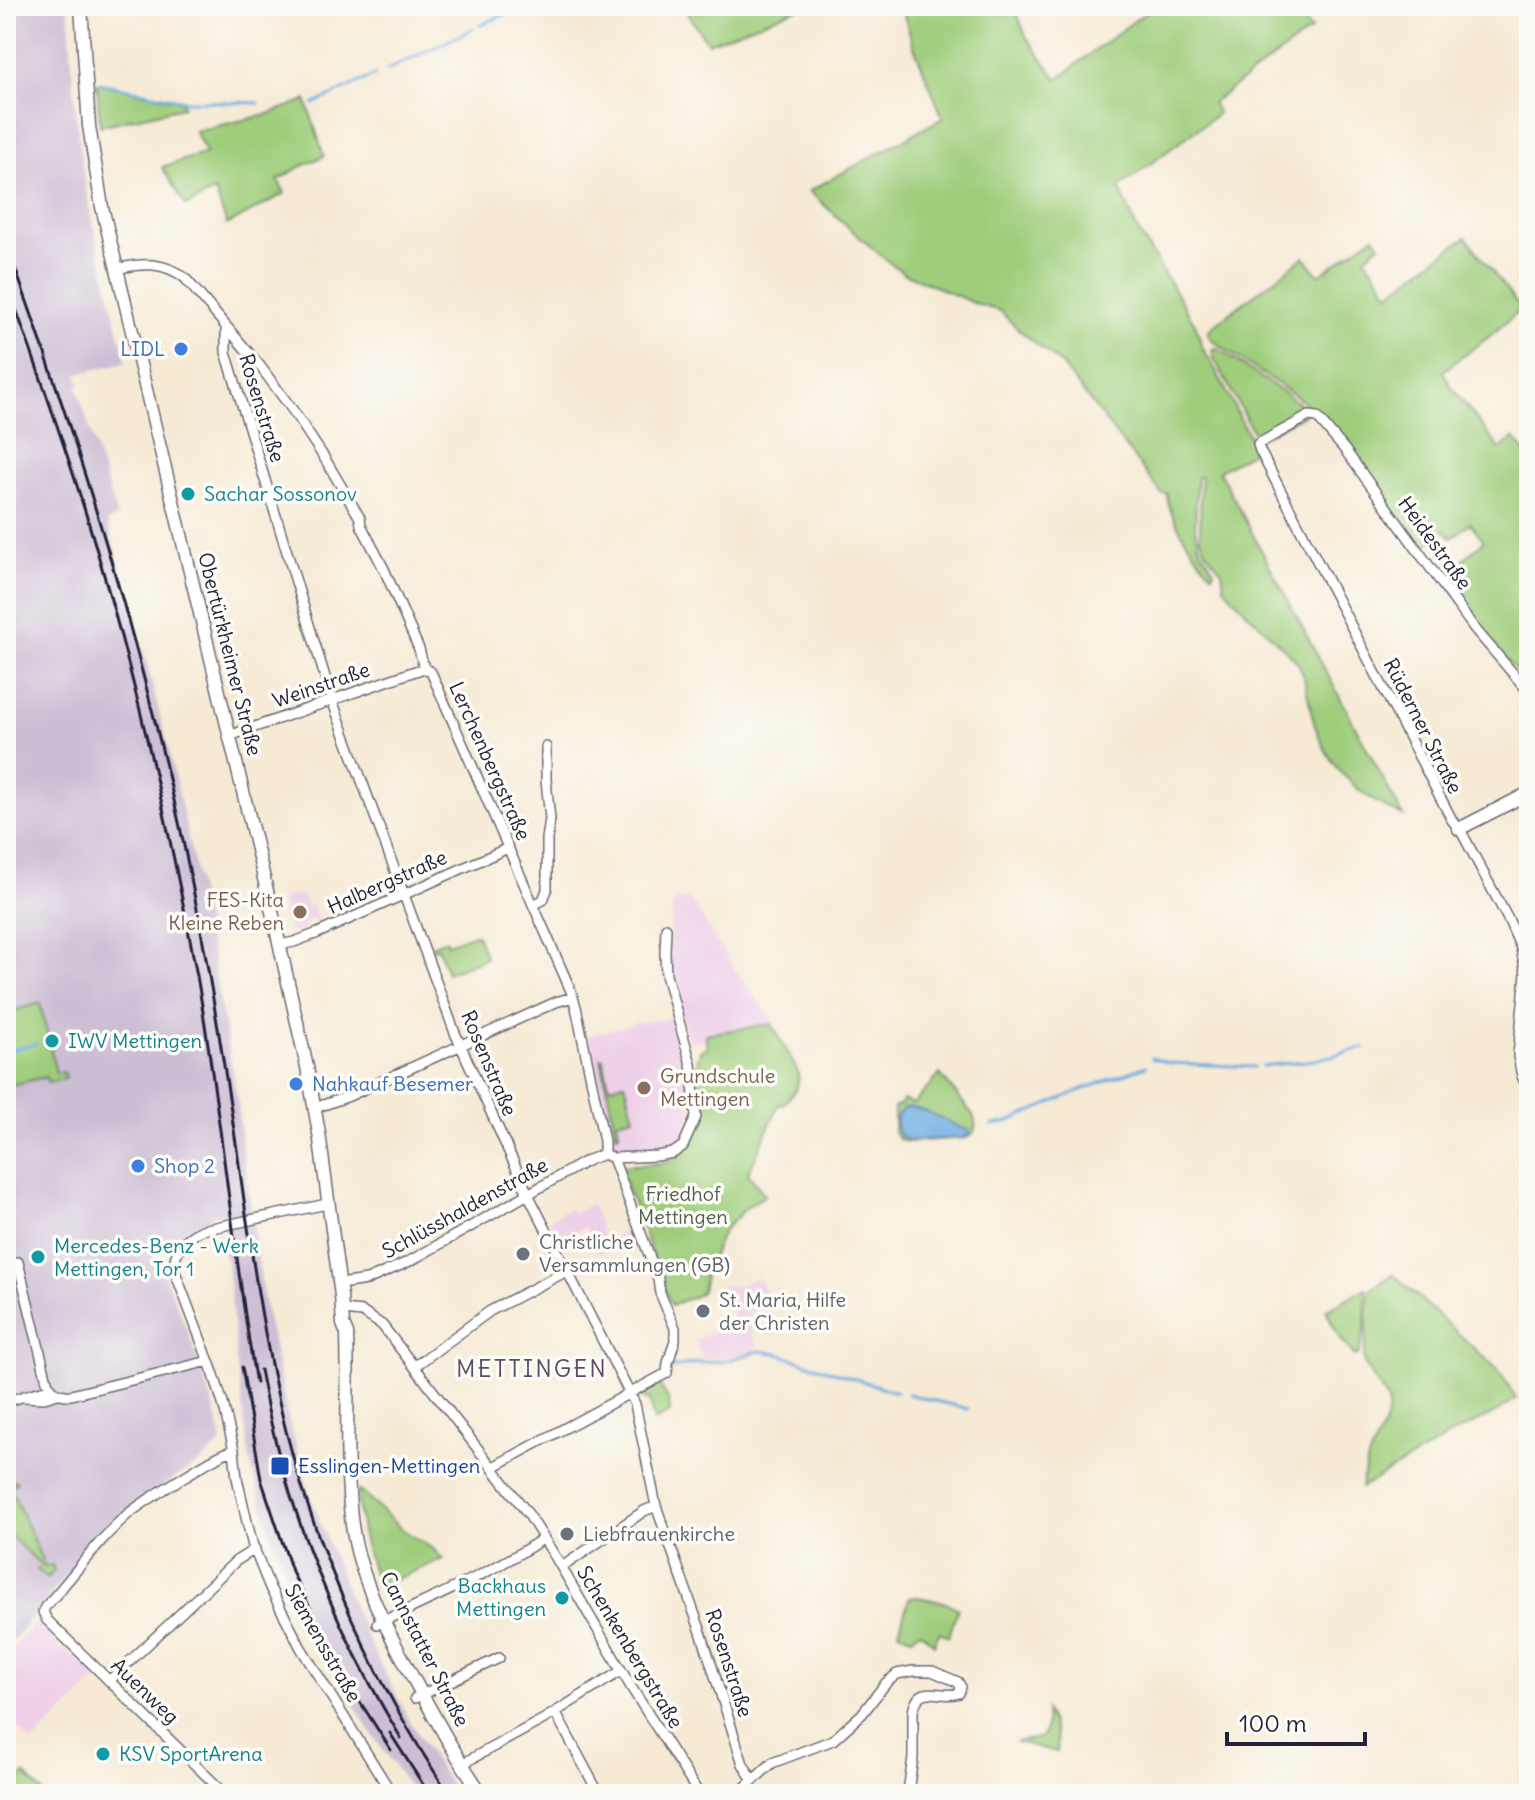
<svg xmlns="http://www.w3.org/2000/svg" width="1535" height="1800" font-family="Delius,sans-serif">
	<rect width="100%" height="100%" fill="#fdfcf7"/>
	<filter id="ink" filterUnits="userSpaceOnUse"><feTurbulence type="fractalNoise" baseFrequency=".0125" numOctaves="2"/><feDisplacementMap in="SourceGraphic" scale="16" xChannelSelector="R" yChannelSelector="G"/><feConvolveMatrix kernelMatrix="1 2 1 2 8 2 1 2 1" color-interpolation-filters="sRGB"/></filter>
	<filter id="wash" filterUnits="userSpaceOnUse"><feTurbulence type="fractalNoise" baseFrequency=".006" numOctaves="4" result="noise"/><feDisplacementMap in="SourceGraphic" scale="32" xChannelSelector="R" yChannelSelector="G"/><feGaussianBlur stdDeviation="1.8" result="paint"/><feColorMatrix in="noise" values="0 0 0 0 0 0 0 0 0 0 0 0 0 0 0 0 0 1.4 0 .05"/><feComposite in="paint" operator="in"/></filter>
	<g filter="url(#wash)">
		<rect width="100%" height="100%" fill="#f6ead5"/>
		<path fill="#eed0e8" d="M299,894L300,895L302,894L308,907L312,905L320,923L316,925L313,919L304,923L305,930L294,933L289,931L281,898Z
			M690,899L742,980L775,1023L706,1033V1039L689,1042L675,995L670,969L669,945L673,900Z
			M670,1017L683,1061L686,1065L691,1109L690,1121L682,1138L672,1149L654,1151L616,1152L611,1147L588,1036L643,1021L661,1020Z
			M592,1204L605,1241L625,1233L629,1242L599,1254L585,1227L560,1240L549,1219L570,1208L573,1213Z
			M758,1278L772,1302L747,1315L758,1350L745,1354L703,1359L695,1339L724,1328L722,1322L734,1317L722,1285L737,1286Z
			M37,1620H40L44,1623L43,1630L51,1635L52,1639L61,1648L76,1657L75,1661L80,1665L83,1663L99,1678L32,1743L6,1715V1656Z"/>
		<path fill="#ccbed4" d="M6,6H68L75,107L83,173L98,245L126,362L77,374L80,386L77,387L117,517L107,522L139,634L168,746L192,854L212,956L238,1104L240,1133L264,1301L287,1413L308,1490L354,1609L376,1656L409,1720L456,1794H416L409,1787L370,1731L333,1669L307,1621L283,1567L267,1522L250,1462L237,1366L227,1260L223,1255L222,1237L225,1230L222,1213L212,1215L211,1220L188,1228L168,1247L156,1254L189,1335L213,1404L221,1435V1444L200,1462L141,1500L76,1565L6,1648Z"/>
		<path fill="#9fcd7b" stroke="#60785b" stroke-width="2" d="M682,6H804L708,43Z
			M901,6H1014L1026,36L1057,79L1154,6H1292L1311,30L1212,103L1218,113L1215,116L1119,187L1137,229L1196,326L1202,347L1214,367L1256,450L1219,471L1403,816C1357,796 1324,764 1312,715C1308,699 1306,676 1297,662C1291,654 1282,647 1275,640C1258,622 1239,606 1224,587L1222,571L1207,553L1200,537L1201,477H1197L1195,529L1200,548L1214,570L1213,574C1198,562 1166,512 1167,494H1162L1061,364L1018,329L1000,311L976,304L904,273L890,263L858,236L809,191L943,118L913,44Z
			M97,83L182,101L183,107L100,126Z
			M306,100L324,156L302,166L278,180L285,193L227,225L215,191L186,206L162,167L206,153L195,131L266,115Z
			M1374,236L1380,245L1365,257L1389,293L1466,237L1521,309L1490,336L1443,371L1450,385L1500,449L1514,438L1529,457V686L1477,625L1443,578L1484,541L1470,523L1452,538L1445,530L1422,549L1348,448L1318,414L1313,411L1299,398L1213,341L1208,335L1210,329L1218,322L1304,257L1319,275Z
			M1217,348L1296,401L1305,410V414L1264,436L1259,437L1255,436L1214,358L1212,349Z
			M474,934L477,935L486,958L447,973L438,948L433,949L431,946L446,940L448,944Z
			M40,1003L56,1073L64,1072L65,1078L48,1083L46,1077L6,1086V1013Z
			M772,1024L799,1074L797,1088L783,1105L779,1104L748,1174L765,1195L748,1206L723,1231L705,1275L702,1291L696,1296L671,1305L619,1166C653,1163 683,1170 695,1130C699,1117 701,1114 700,1100C698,1083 694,1067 700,1051L707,1047L705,1034Z
			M601,1058H603L609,1086L625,1083L634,1117L617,1121L619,1133L616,1134Z
			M940,1074L973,1115C977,1126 977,1133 966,1138L907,1142L898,1139L894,1132V1108L901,1105L903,1100L914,1104Z
			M1393,1274L1497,1369L1507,1383L1516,1399L1492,1415L1458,1431L1361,1488C1363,1477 1365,1467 1369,1457C1375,1441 1392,1420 1387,1402C1383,1387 1369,1377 1364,1362L1369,1291Z
			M1366,1288L1365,1325L1359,1354L1355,1356L1339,1337L1326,1310Z
			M658,1382L669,1401L670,1413L654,1421L649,1399L645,1400L641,1391Z
			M15,1480L17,1483L10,1487L45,1567L52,1565L54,1570L48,1578L37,1570L41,1565L6,1532V1486Z
			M358,1491L363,1493L400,1528L433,1549L443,1559L378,1587C367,1556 358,1525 358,1491Z
			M917,1597L940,1601L958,1608L949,1636L939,1632L934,1644L920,1631L912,1637L899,1632L909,1598Z
			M1046,1711C1053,1722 1058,1740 1057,1752L1016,1742C1041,1736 1048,1744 1046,1711Z
			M25,1774L44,1794H6V1792Z"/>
		<path fill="#70ace1" stroke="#49678e" stroke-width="2" d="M908,1107C928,1109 950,1124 970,1131V1135L962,1138L909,1141L899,1135C893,1123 895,1111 908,1107Z"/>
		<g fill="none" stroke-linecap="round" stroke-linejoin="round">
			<path stroke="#70ace1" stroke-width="3" d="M480,25L526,6
				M387,70L473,29
				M100,83L187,101L259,103
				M314,104L375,75
				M7,1051L35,1044
				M1152,1058L1169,1063L1254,1067
				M1262,1066L1314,1060L1364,1048
				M992,1125L1008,1122L1081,1090L1146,1066
				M671,1368L696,1363L725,1361L760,1351L775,1353L896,1392
				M908,1394L968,1409"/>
		</g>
	</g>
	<g filter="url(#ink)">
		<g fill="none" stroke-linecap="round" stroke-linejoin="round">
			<g stroke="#6c6871" stroke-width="12">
				<path id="street" d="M116,269C142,263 163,261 185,278L260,366L294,412L325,459L360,518L361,525L384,569L419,649L424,668L431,672L571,991L576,1007L604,1141V1154
					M226,326V352L332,700L455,1033L528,1194L635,1404L656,1506L701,1632L743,1764L752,1779
					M1529,692L1474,628L1345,450L1317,417L1309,416L1258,444L1260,451L1452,820L1462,833L1510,923L1521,948L1526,973L1518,1056L1522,1076L1529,1090
					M229,736L424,668
					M533,905L543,900L547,890V839L550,819L546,780V747
					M280,945L294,942L318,933L508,848
					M315,1108L349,1096L556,1002L573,997
					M613,1158L657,1156L673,1153L683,1146L696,1117L691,1064L666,975L665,952L666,928
					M327,1204L202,1230C184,1238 174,1250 174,1269L214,1375L224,1407L234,1450L237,1478L248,1526L253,1546L270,1588L301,1648L392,1794
					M18,1262L47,1381C52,1392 59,1396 71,1395L209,1361
					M340,1284L367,1280L410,1261L588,1160L604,1154
					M343,1310L362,1312L382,1325L529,1515L556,1558L631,1687L699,1794
					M415,1366L490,1311L567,1271
					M23,1397L44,1398L58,1394
					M6,1402C21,1397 35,1392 51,1389
					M493,1467L667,1373L668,1363L675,1340V1328L660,1293L658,1279L613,1158L604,1154
					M562,1567L644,1511L656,1506
					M377,1624C434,1597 492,1573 544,1538
					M109,1681L236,1561L255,1549
					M415,1698L499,1658
					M555,1712L599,1794
					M462,1764L544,1719L621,1671
					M225,1794L47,1620L43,1612L45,1607C73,1577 97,1541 128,1514C146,1500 166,1488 185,1476C201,1467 216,1455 234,1450
					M738,1794L772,1763L833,1740L862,1714L886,1683L897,1674L913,1671H932L958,1682L961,1687L959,1693C940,1700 920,1680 913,1711V1758L909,1785"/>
			</g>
			<g stroke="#6c6871" stroke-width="15">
				<path id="secondary" d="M81,6L89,126L102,207L274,920L307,1067L319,1133L341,1296L343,1324L347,1334C349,1396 344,1464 352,1525C360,1583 391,1637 419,1689C439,1725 458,1760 482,1794
					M1459,829L1529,793"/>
			</g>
			<use href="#street" stroke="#fff" stroke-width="9"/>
			<use href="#secondary" stroke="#fff" stroke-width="12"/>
			<path stroke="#22223b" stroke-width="3" d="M6,243C85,460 153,682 197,909C212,989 225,1069 237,1150C250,1244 263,1339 286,1431C319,1559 375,1684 449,1794
				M6,282C34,358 61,434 85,511C132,664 168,819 197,976C221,1111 232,1248 256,1383
				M242,1367L261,1479L293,1574L346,1680L391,1750
				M260,1370C283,1500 333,1625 401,1738
				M390,1733L429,1794"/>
		</g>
	</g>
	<g fill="#3f7fe0" stroke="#fdfcf7" stroke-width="3">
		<circle cx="181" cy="349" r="8"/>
		<circle cx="296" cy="1084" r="8"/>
		<circle cx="138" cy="1166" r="8"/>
	</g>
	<g fill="#0f9aa8" stroke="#fdfcf7" stroke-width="3">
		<circle cx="188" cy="494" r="8"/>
		<circle cx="52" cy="1041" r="8"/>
		<circle cx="38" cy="1257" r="8"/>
		<circle cx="562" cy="1598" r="8"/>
		<circle cx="103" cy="1754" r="8"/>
	</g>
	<g fill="#8d6e63" stroke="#fdfcf7" stroke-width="3">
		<circle cx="300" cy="912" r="8"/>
		<circle cx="644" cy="1088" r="8"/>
	</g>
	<g fill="#6b7280" stroke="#fdfcf7" stroke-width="3">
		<circle cx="523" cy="1254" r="8"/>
		<circle cx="703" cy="1311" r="8"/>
		<circle cx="567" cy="1534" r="8"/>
	</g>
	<rect fill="#1a4fb4" stroke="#fdfcf7" stroke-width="3" x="270" y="1456" width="20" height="20" rx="4"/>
	<g text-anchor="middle" stroke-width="7" stroke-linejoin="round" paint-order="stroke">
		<g font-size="20" fill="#366cbe" stroke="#fdfcf7" text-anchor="start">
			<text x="165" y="356" text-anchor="end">LIDL</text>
			<text x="312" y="1091">Nahkauf Besemer</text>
			<text x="154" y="1173">Shop 2</text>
		</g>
		<g font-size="20" fill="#22223b" stroke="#fdfcf7">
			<text transform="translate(262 408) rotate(73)" y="7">Rosenstraße</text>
			<text transform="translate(1435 543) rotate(54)" y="7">Heidestraße</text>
			<text transform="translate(230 654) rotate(76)" y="7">Obertürkheimer Straße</text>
			<text transform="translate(321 685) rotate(-19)" y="7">Weinstraße</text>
			<text transform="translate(1423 726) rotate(63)" y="7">Rüderner Straße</text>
			<text transform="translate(490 761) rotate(66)" y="7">Lerchenbergstraße</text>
			<text transform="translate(387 882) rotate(-24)" y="7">Halbergstraße</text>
			<text transform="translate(489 1063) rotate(67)" y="7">Rosenstraße</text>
			<text transform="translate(465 1208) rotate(-29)" y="7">Schlüsshaldenstraße</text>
			<text transform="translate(323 1643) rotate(60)" y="7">Siemensstraße</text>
			<text transform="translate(630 1647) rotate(59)" y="7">Schenkenbergstraße</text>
			<text transform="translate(425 1649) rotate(63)" y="7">Cannstatter Straße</text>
			<text transform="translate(729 1663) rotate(72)" y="7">Rosenstraße</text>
			<text transform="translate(145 1691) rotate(44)" y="7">Auenweg</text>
		</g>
		<g font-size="20" fill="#0d838f" stroke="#fdfcf7" text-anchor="start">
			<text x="204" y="501">Sachar Sossonov</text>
			<text x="68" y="1048">IWV Mettingen</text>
			<text x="54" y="1253">Mercedes-Benz - Werk<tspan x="54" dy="23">Mettingen, Tor 1</tspan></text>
			<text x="546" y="1593" text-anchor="end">Backhaus<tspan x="546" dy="23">Mettingen</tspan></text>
			<text x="119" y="1761">KSV SportArena</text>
		</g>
		<g font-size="20" fill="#785e54" stroke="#fdfcf7" text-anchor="end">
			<text x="284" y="907">FES-Kita<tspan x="284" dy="23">Kleine Reben</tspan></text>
			<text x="660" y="1083" text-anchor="start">Grundschule<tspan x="660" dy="23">Mettingen</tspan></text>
		</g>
		<g font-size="20" fill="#4e5e51" stroke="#fdfcf7">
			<text x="683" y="1201">Friedhof<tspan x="683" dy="23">Mettingen</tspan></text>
		</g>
		<g font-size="20" fill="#5b616d" stroke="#fdfcf7" text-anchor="start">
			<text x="539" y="1249">Christliche<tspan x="539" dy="23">Versammlungen (GB)</tspan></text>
			<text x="719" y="1307">St. Maria, Hilfe<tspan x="719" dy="23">der Christen</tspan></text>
			<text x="583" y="1541">Liebfrauenkirche</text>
		</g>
		<g font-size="20" fill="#164399" stroke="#fdfcf7" text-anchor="start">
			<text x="298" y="1473">Esslingen-Mettingen</text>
		</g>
		<g font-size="24" letter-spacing="2" fill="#604b65" stroke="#fdfcf7">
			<text x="532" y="1377">METTINGEN</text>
		</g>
	</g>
	<rect width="1535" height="1800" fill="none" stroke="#fdfcf7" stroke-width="32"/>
	<path d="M1227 1732v12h138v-12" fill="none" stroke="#22223b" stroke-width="4"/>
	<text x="1239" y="1732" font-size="24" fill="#22223b" stroke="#fdfcf7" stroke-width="6" paint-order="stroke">100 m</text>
</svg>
